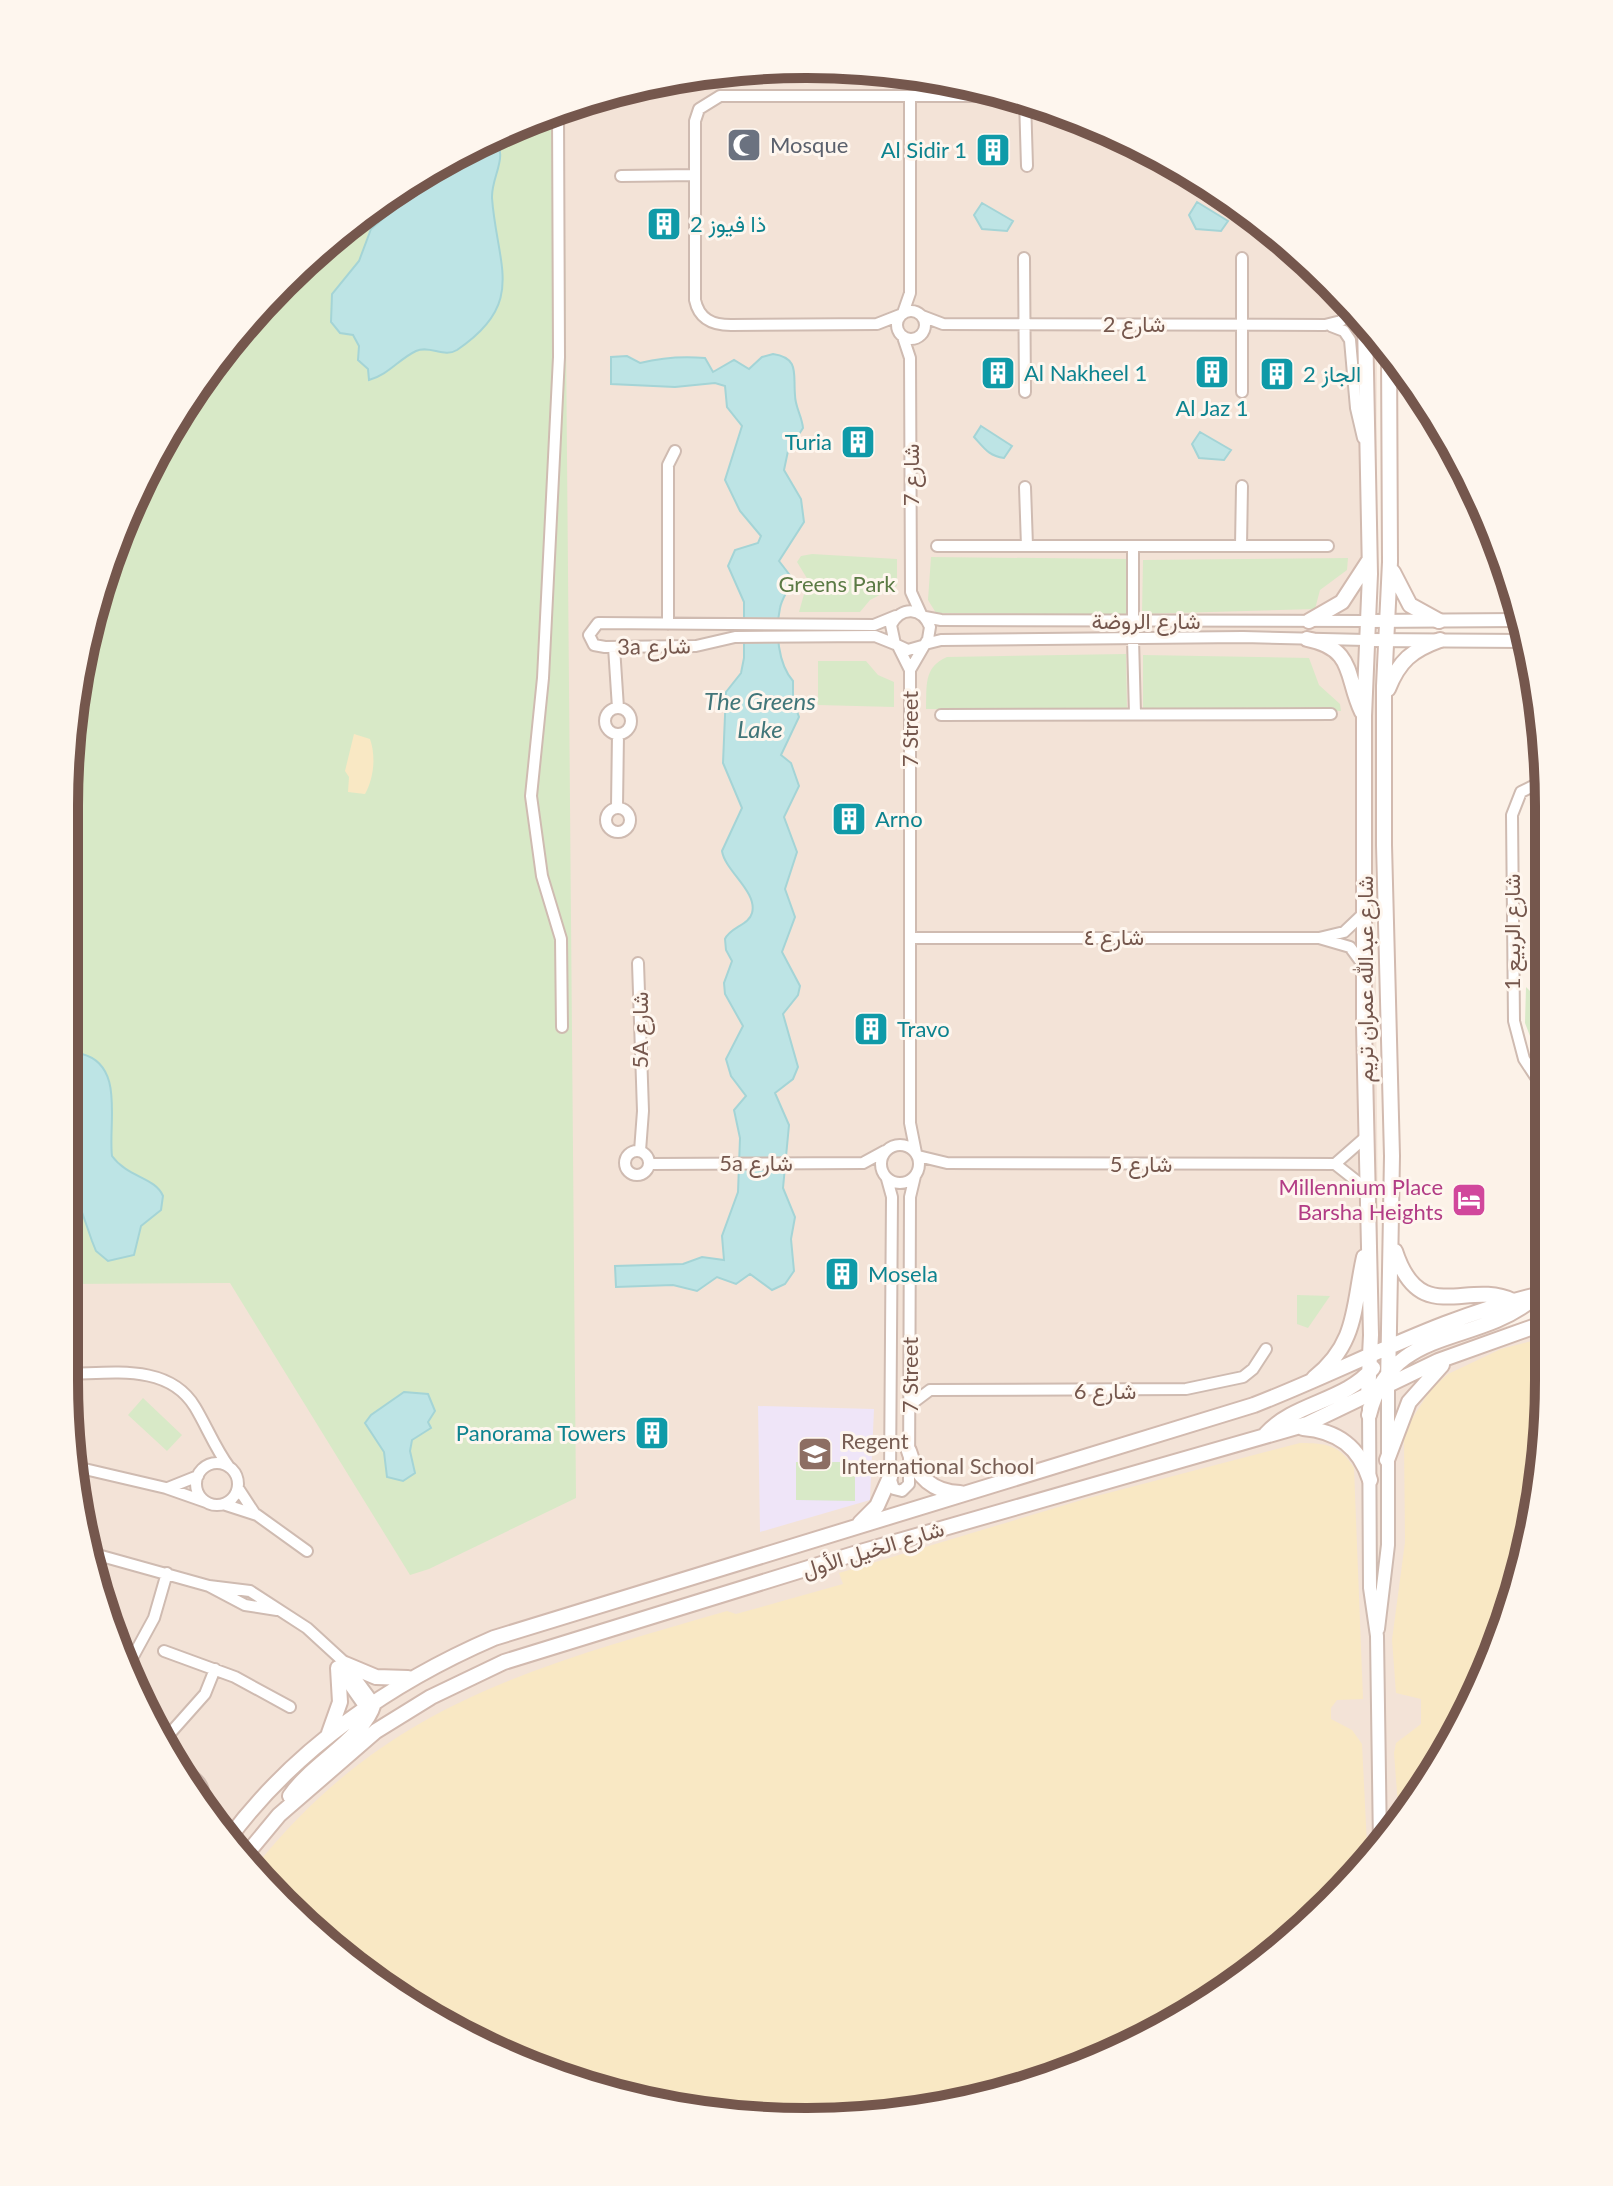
<svg xmlns="http://www.w3.org/2000/svg" width="1613" height="2186" font-family="Lato,Vazirmatn,sans-serif">
	<rect width="100%" height="100%" fill="#fcf2e8"/>
	<path fill="#f3e3d7" d="M757,66L903,70L1045,103L1177,163L1296,248L1377,335L1375,859L1379,1376L1468,1337L1547,1315V1429L1524,1572L1472,1708L1365,1869L1259,1968L1091,2065L903,2116H709L479,2046L317,1938L189,1792L89,1572L64,1379L66,758L89,615L189,394L354,218L478,141L614,89Z"/>
	<path fill="#efe5f8" d="M758,1406L874,1409L870,1500L760,1532Z"/>
	<path fill="#d8e9c7" d="M564,108L576,1498L429,1569L410,1575L230,1283L64,1284L66,758L89,615L189,394L354,218L478,141Z
		M812,554L897,559V586L870,600L860,612H799L808,580L797,562L801,556Z
		M931,557L1128,559V615L936,613L928,600Z
		M1348,558L1347,570L1320,590L1315,609L1142,614L1143,560Z
		M1126,654L1127,710L926,709C927,687 923,667 947,657Z
		M1143,655L1309,658L1319,685L1340,704L1341,711L1143,710Z
		M818,661H866L878,675L894,682V707L818,705Z
		M1526,987L1545,1006V1057L1540,1062L1525,1023Z
		M1542,1098L1545,1100V1142L1533,1131L1534,1106Z
		M1297,1295L1330,1296L1308,1328L1297,1324Z
		M143,1398L182,1435L167,1451L128,1415Z
		M796,1462H855V1501L796,1500Z"/>
	<path fill="#f9e8c4" d="M354,734L370,739C376,756 374,778 365,794L348,792L349,777L345,771Z
		M1547,1337V1429L1524,1572L1472,1708L1399,1818L1394,1753L1396,1743L1421,1724V1699L1396,1693L1392,1640L1405,1542L1404,1438L1410,1422L1431,1389L1448,1374L1501,1349Z
		M1300,1443C1326,1443 1340,1445 1354,1468L1363,1699L1337,1700L1331,1708V1719L1352,1730L1362,1744L1368,1865L1259,1968L1091,2065L903,2116H709L479,2046L317,1938L255,1867C387,1702 535,1667 727,1611L736,1614L843,1584L839,1573L1085,1499Z"/>
	<path fill="#bde4e5" stroke="#a4d4d6" stroke-width="2" d="M492,135C511,156 491,175 492,198C497,266 527,303 457,350C444,358 430,345 416,351C399,359 388,375 369,380L368,369L358,360L359,346L353,335L340,333L331,322L332,294L359,261L371,229L457,153Z
		M1197,202L1228,221L1221,231L1196,229L1189,215Z
		M982,203L1013,221L1007,231L982,229L974,215Z
		M773,354C800,358 793,374 795,395C795,407 802,416 803,428L788,451L784,470L801,499L804,522L779,561L792,578C790,589 782,597 780,608C775,631 778,664 793,681V700L799,717L781,755L791,763L799,786L784,817L797,852L785,889L795,917L782,952L800,986L798,995L783,1014L798,1067L793,1079L775,1093L789,1125L783,1188L795,1217L791,1239L794,1271L785,1284L772,1290L750,1274L736,1284L717,1277L697,1291L673,1285L616,1287L615,1266L683,1264L702,1257L724,1260L722,1236L738,1192L740,1138L734,1110L746,1096L731,1076L726,1059L743,1026L725,994L724,983L732,961L726,950L725,939C730,927 749,925 752,913C758,892 725,871 722,851L742,808L723,763L726,692L741,673L744,658V602L728,566L735,550L758,543L761,536L740,511L725,480L742,426L727,407L725,386L715,383L675,387L611,384V357L627,356L640,363C660,358 684,356 705,358L713,372L734,360L749,369L762,357Z
		M981,426L1012,446L1004,458C989,456 985,449 974,437Z
		M1200,432L1231,450L1224,460L1199,458L1192,444Z
		M82,1054C125,1065 108,1123 112,1156C128,1178 155,1177 163,1196L161,1210L141,1226L134,1255L108,1261L96,1251L92,1241L74,1189L75,1166L65,1152V1055Z
		M404,1392L428,1394L435,1411L428,1422L431,1428L412,1440L410,1451L415,1473L403,1481L387,1477L384,1452L365,1423L371,1415Z"/>
	<g fill="none" stroke-linecap="round" stroke-linejoin="round">
		<g stroke="#cfbbb1" stroke-width="14">
			<path id="minor" d="M1025,99L1027,166
				M558,111L559,357L543,678L531,796L542,876L561,939L562,1027
				M621,176L695,175
				M1024,258L1025,392
				M1242,258V392
				M897 325a14 14 0 1 1 28 0a14 14 0 1 1-28 0Z
				M903,313L910,293V97
				M900,315L877,324L731,325C712,325 699,319 695,300V121L699,109L720,96H1015
				M922,316L943,324L1325,325L1341,321L1352,308
				M1331,326L1344,331L1350,340L1356,408L1363,438
				M903,337L910,358L911,592L921,614
				M1025,487L1027,546
				M937,546H1328
				M1241,546L1242,486
				M925,617L941,620L1367,621
				M1133,621V547
				M668,624V465L675,451
				M1133,639L1135,714
				M895,644L875,636L735,637L696,646L605,647L594,645L589,635L598,623L874,625L896,616
				M925,644L941,640L1243,637L1366,640
				M898,646L910,670V1123L916,1153
				M614,647L618,708
				M910,670L928,639L930,627C922,607 901,606 891,625L895,644L908,650L922,646
				M605 721a13 13 0 1 1 26 0a13 13 0 1 1-26 0Z
				M941,715L1331,714
				M1543,781L1521,792L1512,815L1514,1021L1524,1059L1545,1091
				M617,807L618,734
				M606 820a12 12 0 1 1 24 0a12 12 0 1 1-24 0Z
				M910,938H1319L1344,932L1364,913
				M1319,938L1350,947L1364,966
				M638,963L643,1111L640,1151
				M881 1164a19 19 0 1 1 38 0a19 19 0 1 1-38 0Z
				M625 1163a12 12 0 1 1 24 0a12 12 0 1 1-24 0Z
				M918,1156L947,1163L1335,1164L1368,1190
				M650,1164L863,1163L885,1151
				M1335,1164L1368,1135
				M887,1179L892,1197L890,1477L894,1489L902,1491L909,1484L910,1197L915,1176
				M64,1374C109,1374 168,1362 195,1407C207,1427 215,1448 229,1467
				M910,1405L930,1390L1186,1389L1243,1377L1253,1369L1266,1349
				M196 1484a21 21 0 1 1 42 0a21 21 0 1 1-42 0Z
				M76,1467L166,1488L206,1502
				M168,1488L198,1476
				M238,1488L255,1514
				M223,1504L257,1515L307,1551
				M87,1552L209,1586L245,1605L277,1610
				M209,1586L250,1591L307,1628L343,1661L374,1703
				M116,1631L121,1632
				M164,1651L235,1677L290,1707
				M130,1662L154,1618L167,1573
				M340,1672L366,1709
				M165,1739L205,1694L215,1669
				M176,1764C192,1775 210,1784 201,1805"/>
		</g>
		<g stroke="#cfbbb1" stroke-width="16">
			<path id="tertiary" d="M1367,621L1519,620
				M1366,640L1524,641
				M1369,1408L1370,1588L1377,1636L1380,1846
				M1378,1629L1388,1545V1386"/>
		</g>
		<g stroke="#d2baaf" stroke-width="18">
			<path id="secondary" d="M1365,322L1370,574L1364,716V1026L1371,1335L1368,1396
				M1393,572L1410,605L1439,621
				M1309,621L1342,602L1368,562
				M1307,639C1356,649 1345,677 1362,712
				M1388,689C1399,661 1412,650 1440,640
				M1395,1251C1420,1328 1467,1279 1513,1301
				M1314,1378C1358,1343 1353,1306 1364,1257
				M1388,1386L1392,1156L1384,845V686L1390,562L1389,347
				M1369,1415C1391,1326 1472,1346 1530,1301
				M1303,1428C1338,1431 1359,1447 1370,1480
				M1266,1434C1295,1402 1345,1402 1373,1368
				M909,1451C916,1477 934,1492 960,1493
				M1387,1460L1409,1402L1442,1365
				M860,1523L877,1506L890,1477
				M345,1664L376,1677L408,1678
				M329,1733L340,1702L338,1668
				M290,1796C312,1763 364,1739 374,1703
				M229,1838C296,1748 392,1682 494,1638L1254,1405C1352,1367 1443,1315 1546,1293
				M245,1856L279,1815L376,1731L431,1697L504,1662L857,1553L1307,1424L1438,1361L1547,1322"/>
		</g>
		<use href="#minor" stroke="#fff" stroke-width="10"/>
		<use href="#tertiary" stroke="#fff" stroke-width="12"/>
		<use href="#secondary" stroke="#fff" stroke-width="14"/>
	</g>
	<defs>
		<g id="mosque-square" transform="scale(1.8)"><rect x="-9" y="-9" width="18" height="18" rx="4" fill="#6b7280" stroke="#fef6ee"/><path d="M3.5-4.9A6 6 0 1 0 3.5 4.9A5 5 0 1 1 3.5-4.9Z" fill="#fff"/></g>
		<g id="building-square" transform="scale(1.8)"><rect x="-9" y="-9" width="18" height="18" rx="4" fill="#0f9aa8" stroke="#fef6ee"/><path d="M-4-6H4V6H1V3H-1V6H-4ZM-2.5-4.3h1.7v1.8h-1.7ZM.8-4.3h1.7v1.8H.8ZM-2.5-1h1.7V.8h-1.7ZM.8-1h1.7V.8H.8Z" fill="#fff"/></g>
		<g id="hotel-square" transform="scale(1.8)"><rect x="-9" y="-9" width="18" height="18" rx="4" fill="#d1479c" stroke="#fef6ee"/><path d="M-6-4.5h1.5V1H6V5H4.5V3h-9V5H-6ZM-4 0a1.8 1.8 0 1 1 3.6 0ZM.5 0V-2.5h3Q6-2.5 6 0Z" fill="#fff"/></g>
		<g id="school-square" transform="scale(1.8)"><rect x="-9" y="-9" width="18" height="18" rx="4" fill="#8d6e63" stroke="#fef6ee"/><path d="M0-5L7-2L0 1L-7-2ZM-4 1L0 2.5L4 1V4Q0 6-4 4Z" fill="#fff"/></g>
	</defs>
	<g fill-rule="evenodd">
		<use href="#mosque-square" x="744" y="145"/>
		<use href="#building-square" x="993" y="150"/>
		<use href="#building-square" x="664" y="224"/>
		<use href="#building-square" x="1212" y="372"/>
		<use href="#building-square" x="998" y="373"/>
		<use href="#building-square" x="1277" y="374"/>
		<use href="#building-square" x="858" y="442"/>
		<use href="#building-square" x="849" y="819"/>
		<use href="#building-square" x="871" y="1029"/>
		<use href="#hotel-square" x="1469" y="1200"/>
		<use href="#building-square" x="842" y="1274"/>
		<use href="#building-square" x="652" y="1433"/>
		<use href="#school-square" x="815" y="1454"/>
	</g>
	<g text-anchor="middle" stroke-width="6" stroke-linejoin="round" paint-order="stroke">
		<g font-size="22" fill="#5b616d" stroke="#fef6ee" text-anchor="start">
			<text x="770" y="153">Mosque</text>
		</g>
		<g font-size="22" fill="#0d838f" stroke="#fef6ee" text-anchor="start">
			<text x="967" y="158" text-anchor="end">Al Sidir 1</text>
			<text x="690" y="232">ذا فيوز 2</text>
			<text x="1024" y="381">Al Nakheel 1</text>
			<text x="1303" y="382">الجاز 2</text>
			<text x="1212" y="416" text-anchor="middle">Al Jaz 1</text>
			<text x="832" y="450" text-anchor="end">Turia</text>
			<text x="875" y="827">Arno</text>
			<text x="897" y="1037">Travo</text>
			<text x="868" y="1282">Mosela</text>
			<text x="626" y="1441" text-anchor="end">Panorama Towers</text>
		</g>
		<g font-size="22" fill="#75574d" stroke="#fef6ee">
			<text x="1134" y="332">شارع 2</text>
			<text transform="translate(911 475) rotate(-90)" y="8">شارع 7</text>
			<text x="1146" y="629">شارع الروضة</text>
			<text transform="translate(654 646) rotate(-1)" y="8">3a شارع</text>
			<text transform="translate(910 729) rotate(-90)" y="8">7 Street</text>
			<text transform="translate(1512 932) rotate(-90)" y="8">شارع الربيع 1</text>
			<text x="1114" y="945">شارع ٤</text>
			<text transform="translate(1365 979) rotate(-90)" y="8">شارع عبدالله عمران تريم</text>
			<text transform="translate(640 1030) rotate(-90)" y="8">5A شارع</text>
			<text x="756" y="1171">5a شارع</text>
			<text x="1141" y="1172">شارع 5</text>
			<text transform="translate(910 1375) rotate(-90)" y="8">7 Street</text>
			<text x="1105" y="1399">شارع 6</text>
			<text transform="translate(873 1549) rotate(-17)" y="8">شارع الخيل الأول</text>
		</g>
		<g font-size="22" fill="#5b7a45" stroke="#fef6ee">
			<text x="837" y="592">Greens Park</text>
		</g>
		<g font-size="22" fill="#b23c85" stroke="#fef6ee" text-anchor="end">
			<text x="1443" y="1195">Millennium Place<tspan x="1443" dy="25">Barsha Heights</tspan></text>
		</g>
		<g font-size="22" fill="#785e54" stroke="#fef6ee" text-anchor="start">
			<text x="841" y="1449">Regent<tspan x="841" dy="25">International School</tspan></text>
		</g>
		<g font-size="24" font-style="italic" fill="#417679" stroke="#fef6ee">
			<text x="760" y="710">The Greens<tspan x="760" dy="28">Lake</tspan></text>
		</g>
	</g>
	<path d="M0 0H1613V2186H0ZM806 78H807A728 728 0 0 1 1535 806V1380A728 728 0 0 1 807 2108H806A728 728 0 0 1 78 1380V806A728 728 0 0 1 806 78Z" fill="#fef6ee" fill-rule="evenodd"/>
	<path fill="none" stroke="#75574d" stroke-width="10" d="M806 78H807A728 728 0 0 1 1535 806V1380A728 728 0 0 1 807 2108H806A728 728 0 0 1 78 1380V806A728 728 0 0 1 806 78Z"/>
</svg>
